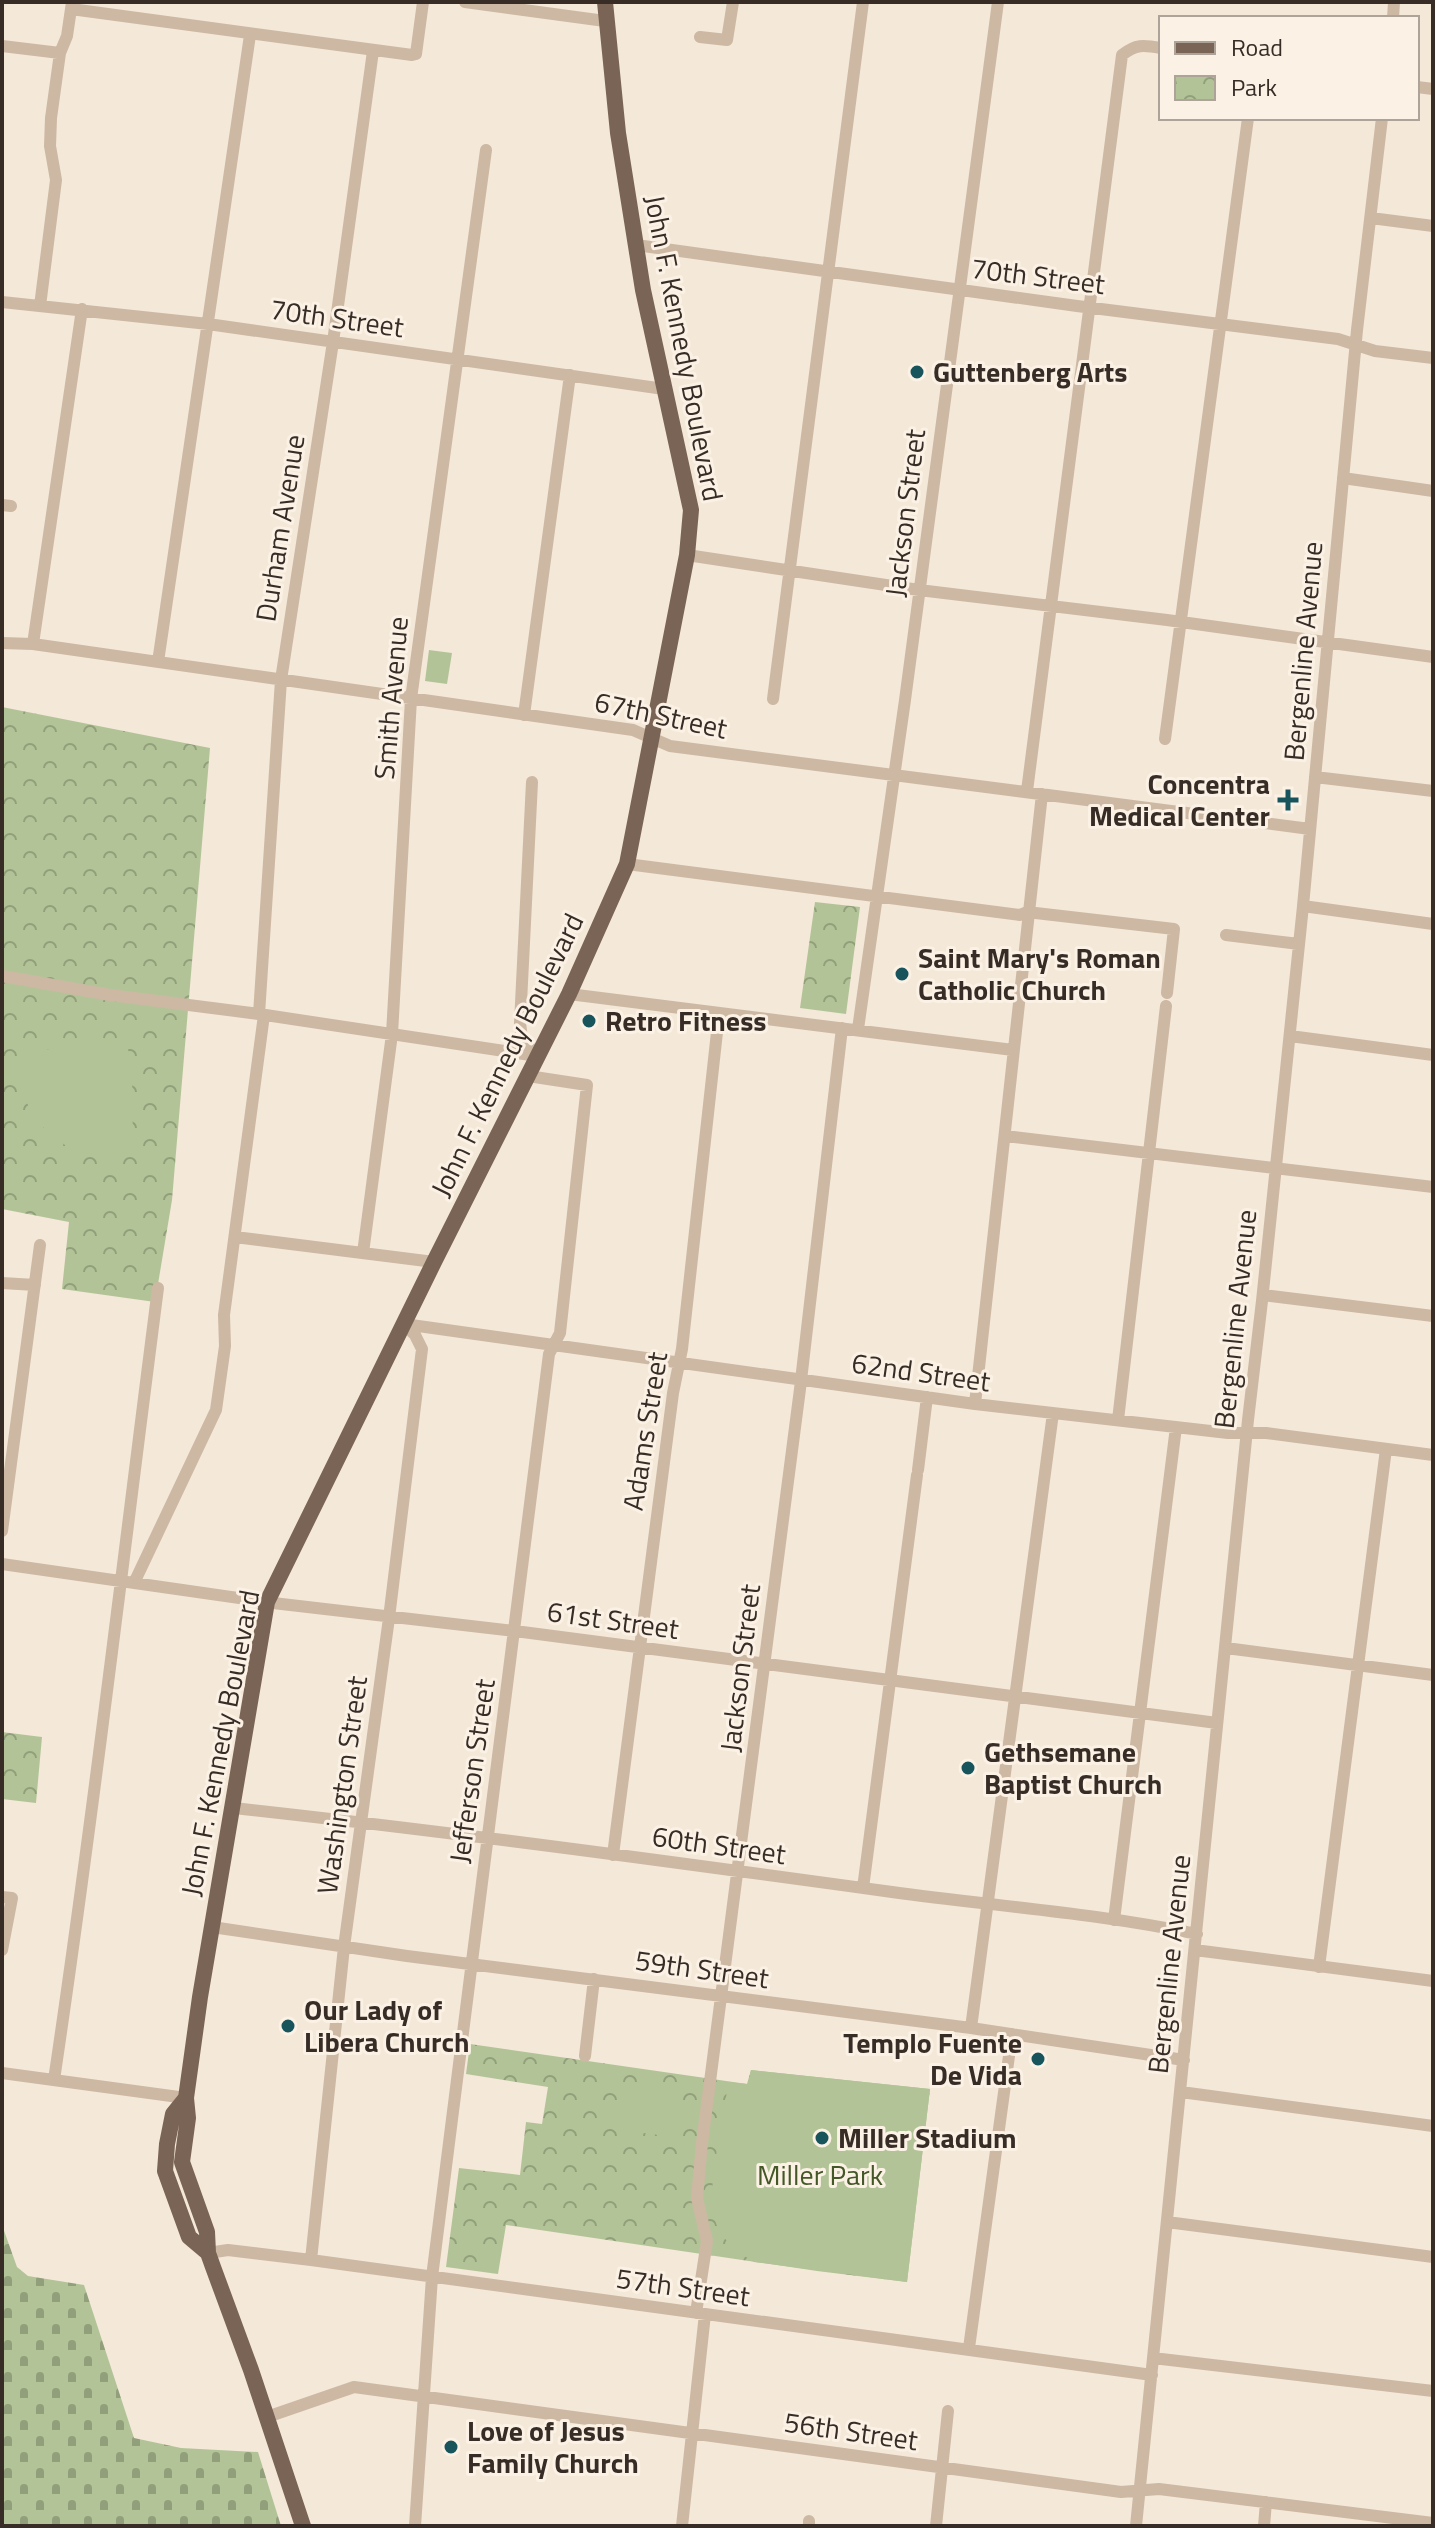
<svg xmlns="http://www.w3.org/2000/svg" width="1435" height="2528" font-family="'Titillium Web',sans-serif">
	<defs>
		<pattern id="cemetery-stones" width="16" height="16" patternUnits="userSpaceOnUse" patternTransform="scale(2)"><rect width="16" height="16" fill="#b2c497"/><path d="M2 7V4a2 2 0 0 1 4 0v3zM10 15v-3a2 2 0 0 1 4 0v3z" fill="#929f7b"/></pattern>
		<pattern id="park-crowns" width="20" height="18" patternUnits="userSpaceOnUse" patternTransform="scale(2)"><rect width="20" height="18" fill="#b2c497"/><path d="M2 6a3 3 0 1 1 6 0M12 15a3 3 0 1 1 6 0" fill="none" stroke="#929f7b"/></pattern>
	</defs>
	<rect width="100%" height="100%" fill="#f4e8d8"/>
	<path fill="url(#cemetery-stones)" d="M2,2225L17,2267L28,2276L84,2285L134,2438L181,2448L258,2452L281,2526H2Z"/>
	<path fill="url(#park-crowns)" d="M2,707L210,748L172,1200L155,1302L62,1289L69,1222L2,1209Z
		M815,902L860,907L846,1014L800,1008Z
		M2,1732L42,1737L36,1803L2,1799Z
		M470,2044L747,2084L751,2070L930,2089L907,2282L817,2271L506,2225L498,2274L446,2267L459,2168L520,2175L526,2122L542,2124L548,2087L466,2074Z"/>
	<path fill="#b2c497" d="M429,650L452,653L447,684L425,681Z
		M126,1040L132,1068L133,1151L98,1157L65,1145L39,1124L20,1091L16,1057L79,1042Z
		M751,2070L930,2089L907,2282L754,2262C736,2251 720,2239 714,2217C706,2189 725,2114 728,2082L748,2084Z
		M624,2082L682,2090L676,2137L618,2130Z"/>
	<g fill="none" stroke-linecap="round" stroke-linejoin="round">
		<path stroke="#cdb8a3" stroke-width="12" d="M465,2L605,21
			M71,9L412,55L416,54L423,2
			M1393,18L1394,2
			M700,37L727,40L733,2
			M2,46L60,53
			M1417,87L1433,89
			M1371,218L1433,226
			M636,245L1077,306L1338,339L1375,351L1433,358
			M2,302L208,324L664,389
			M40,306L56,180L50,146L51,118L60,53L67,36L72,2
			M1343,478L1433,491
			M2,505L11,506
			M687,555L919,590L1167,620L1433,657
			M2,643L33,644L633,730L670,746L1310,829
			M33,644L82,309
			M158,662L250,35
			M773,699L863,2
			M524,715L570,375
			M1165,739L1248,118
			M1315,777L1433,791
			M532,782L520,1023L522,1038L537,1056
			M1027,791L1122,55C1136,44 1143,45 1161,48
			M627,864L1020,915L1027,912L1174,929L1167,993
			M1303,906L1433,924
			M1226,935L1299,944
			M2,976L110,995L259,1014L537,1056
			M569,994L1013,1050
			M259,1014L281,680L333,342L373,51
			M858,1029L905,700L998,2
			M1290,1036L1433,1055
			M1006,1136L1433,1187
			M235,1237L434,1262
			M363,1253L392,1034L411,699L486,150
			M2,1283L35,1285
			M1263,1295L1433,1316
			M404,1324L975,1404L1228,1433H1266L1433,1455
			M975,1404L1042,794
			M1118,1420L1166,1006
			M918,1470L927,1397
			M2,1531L40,1245
			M2,1564L273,1603L515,1631L1217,1723
			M134,1583L216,1410L225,1346L224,1315L264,1015
			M1226,1648L1433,1675
			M234,1808C454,1832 673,1862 892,1892C994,1906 1097,1913 1197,1934
			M613,1855L673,1393L682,1349L719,1014
			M863,1888L917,1475
			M2,1897L12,1898L2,1950
			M1114,1920L1176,1427
			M212,1927L407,1956L971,2028L1184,2060
			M1195,1950L1433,1981
			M1319,1967L1386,1449
			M971,2028L1053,1413
			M585,2056L594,1979
			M2,2073L186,2098
			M54,2080C93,1817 124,1552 158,1288
			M1181,2092L1433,2126
			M1167,2222L1433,2257
			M208,2253L228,2250L311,2260L1152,2375
			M311,2260L344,1947L389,1618L422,1349L415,1335L404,1324
			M696,2313L707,2241L697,2198L702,2143L800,1389L842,1028
			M969,2348L1012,2034
			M1153,2358L1433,2391
			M267,2417L354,2387L1121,2492L1159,2489L1433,2523
			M415,2526L432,2277L549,1354L560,1333L587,1085L528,1076
			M682,2526L705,2314
			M809,2526V2521
			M936,2526L948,2411
			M1136,2526L1248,1420L1262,1301L1303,906L1357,330L1382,118
			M1264,2526L1266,2502"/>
		<path stroke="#7a6455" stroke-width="16" d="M186,2098L173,2114L167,2144L165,2171L189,2237L208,2253
			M303,2526L251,2370L213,2267L208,2253L207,2232L182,2162L188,2118L186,2098L200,1997L267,1602L434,1262L569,994L627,864L687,555L691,510L643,290L618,133L605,2"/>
	</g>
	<g fill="#17545c" stroke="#fbf2e5" stroke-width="3">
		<circle cx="917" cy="372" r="8"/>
		<path d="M1284 788h8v8h8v8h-8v8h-8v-8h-8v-8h8z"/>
		<circle cx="902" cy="974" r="8"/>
		<circle cx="589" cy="1021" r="8"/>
		<circle cx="968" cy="1768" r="8"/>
		<circle cx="288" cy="2026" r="8"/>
		<circle cx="1038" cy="2059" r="8"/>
		<circle cx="822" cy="2138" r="8"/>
		<circle cx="451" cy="2447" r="8"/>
	</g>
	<g text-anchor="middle" stroke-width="6" stroke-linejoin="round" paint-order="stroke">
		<g font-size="28" fill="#372c26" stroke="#fbf2e5">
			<text transform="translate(1038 276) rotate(7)" y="10">70th Street</text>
			<text transform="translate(337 318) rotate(8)" y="10">70th Street</text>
			<text transform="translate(684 348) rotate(79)" y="10">John F. Kennedy Boulevard</text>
			<text transform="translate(905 513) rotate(-83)" y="10">Jackson Street</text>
			<text transform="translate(280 528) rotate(-81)" y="10">Durham Avenue</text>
			<text transform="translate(1303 651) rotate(-85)" y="10">Bergenline Avenue</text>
			<text transform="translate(391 698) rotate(-85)" y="10">Smith Avenue</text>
			<text transform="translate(661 715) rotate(12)" y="10">67th Street</text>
			<text transform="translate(507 1055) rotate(-64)" y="10">John F. Kennedy Boulevard</text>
			<text transform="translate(1235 1319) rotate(-84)" y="10">Bergenline Avenue</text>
			<text transform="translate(921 1372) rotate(8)" y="10">62nd Street</text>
			<text transform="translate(645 1431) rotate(-81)" y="10">Adams Street</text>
			<text transform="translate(613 1620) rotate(8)" y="10">61st Street</text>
			<text transform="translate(740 1668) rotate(-83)" y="10">Jackson Street</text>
			<text transform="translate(220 1743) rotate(-79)" y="10">John F. Kennedy Boulevard</text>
			<text transform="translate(472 1771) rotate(-82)" y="10">Jefferson Street</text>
			<text transform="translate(342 1785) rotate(-82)" y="10">Washington Street</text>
			<text transform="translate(719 1845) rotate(8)" y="10">60th Street</text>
			<text transform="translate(1169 1964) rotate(-84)" y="10">Bergenline Avenue</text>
			<text transform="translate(702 1969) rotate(8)" y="10">59th Street</text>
			<text transform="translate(683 2287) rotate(8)" y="10">57th Street</text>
			<text transform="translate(851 2431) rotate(8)" y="10">56th Street</text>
		</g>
		<g font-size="28" font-weight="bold" fill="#372c26" stroke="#fbf2e5" text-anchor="start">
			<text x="933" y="382">Guttenberg Arts</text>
			<text x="1270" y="794" text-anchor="end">Concentra<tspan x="1270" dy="32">Medical Center</tspan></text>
			<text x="918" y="968">Saint Mary's Roman<tspan x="918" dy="32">Catholic Church</tspan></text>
			<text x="605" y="1031">Retro Fitness</text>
			<text x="984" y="1762">Gethsemane<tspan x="984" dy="32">Baptist Church</tspan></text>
			<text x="304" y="2020">Our Lady of<tspan x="304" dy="32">Libera Church</tspan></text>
			<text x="1022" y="2053" text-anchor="end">Templo Fuente<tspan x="1022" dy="32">De Vida</tspan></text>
			<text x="838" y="2148">Miller Stadium</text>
			<text x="467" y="2441">Love of Jesus<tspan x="467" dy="32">Family Church</tspan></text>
		</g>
		<g font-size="28" fill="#435727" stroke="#fbf2e5">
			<text x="820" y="2185">Miller Park</text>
		</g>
	</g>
	<rect width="1435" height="2528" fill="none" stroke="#372c26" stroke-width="8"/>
	<rect x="1159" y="16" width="260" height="104" fill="#fbf2e5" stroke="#ada399" stroke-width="2"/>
	<rect x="1175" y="42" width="40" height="12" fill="#7a6455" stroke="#ada399" stroke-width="2"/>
	<text x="1231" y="56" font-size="24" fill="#372c26">Road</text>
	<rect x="1175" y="76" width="40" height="24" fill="url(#park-crowns)" stroke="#ada399" stroke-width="2"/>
	<text x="1231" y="96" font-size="24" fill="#372c26">Park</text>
</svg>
